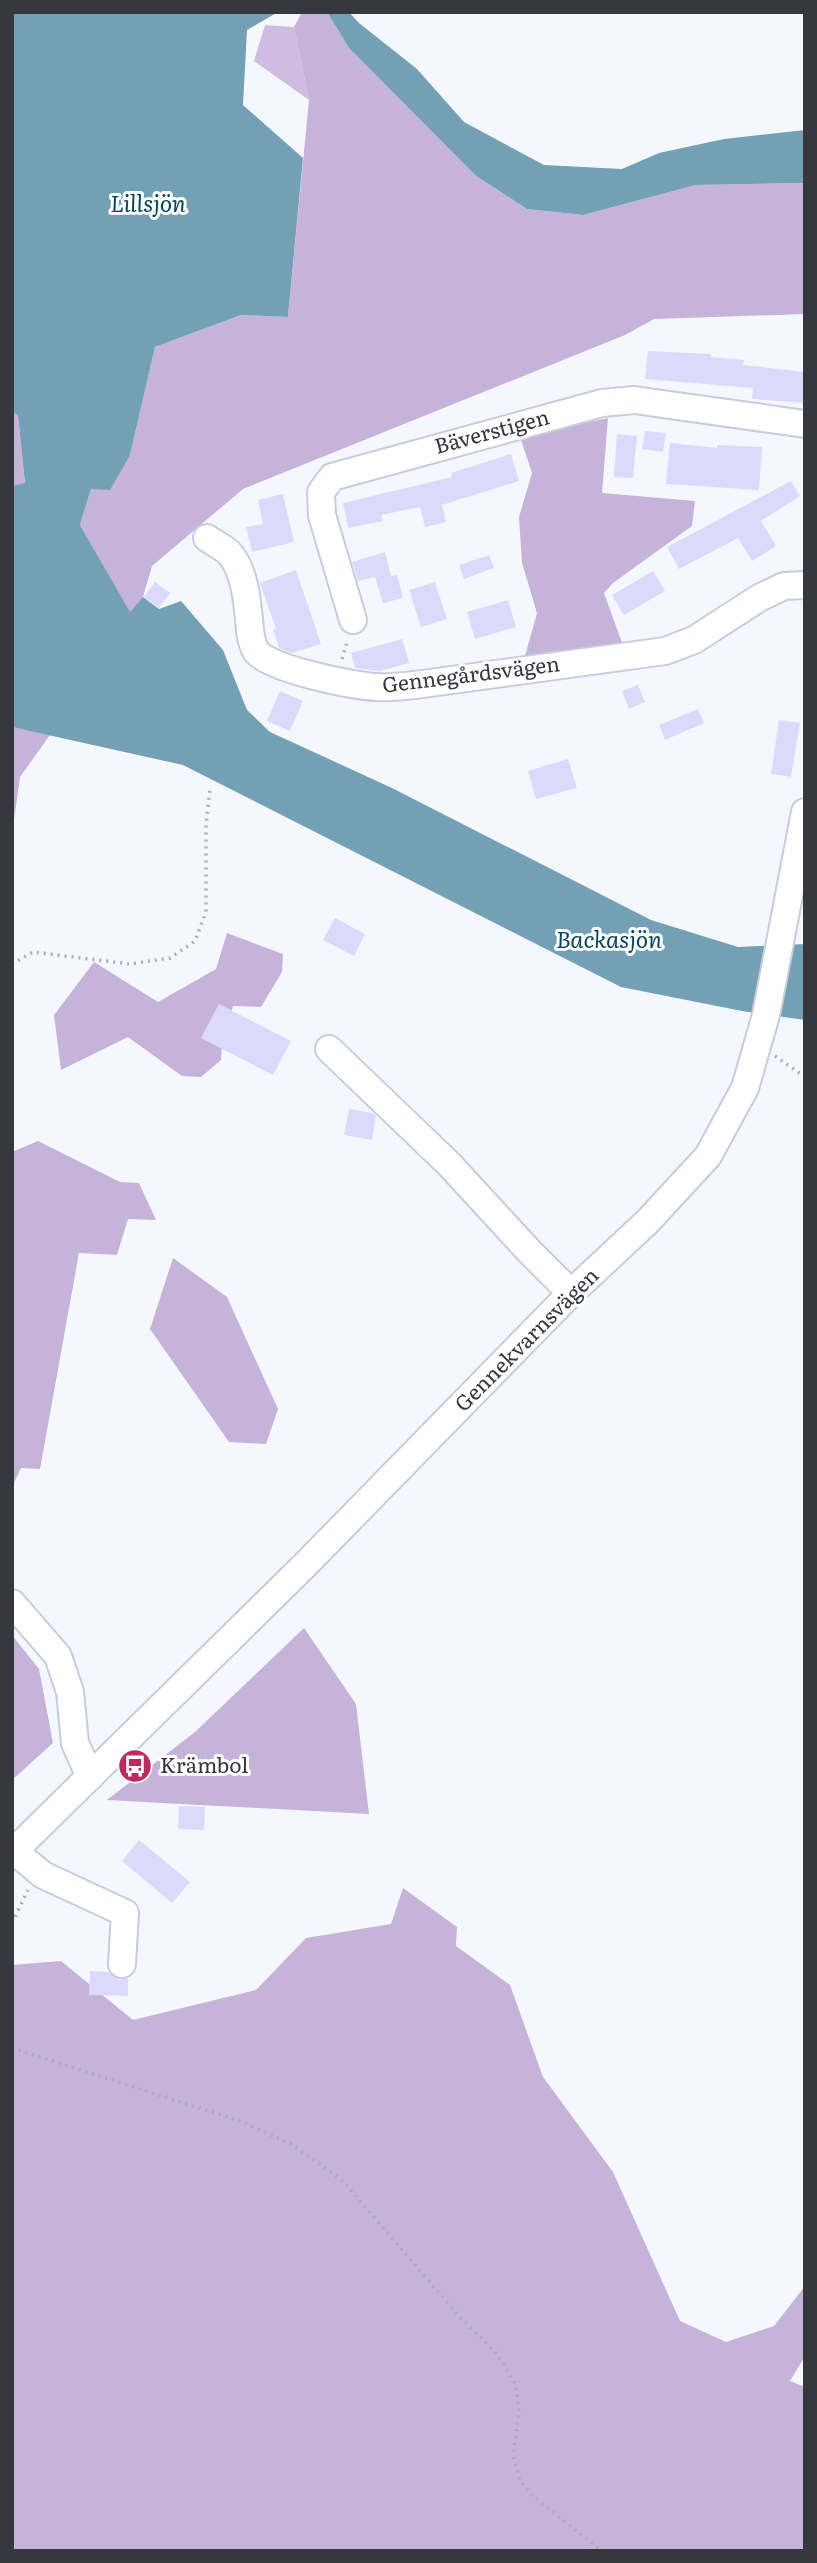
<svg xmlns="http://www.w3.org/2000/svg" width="817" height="2563" font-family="Literata,serif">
	<rect width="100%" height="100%" fill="#f5f7fe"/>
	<path fill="#cebce1" d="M265,25L294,27L309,100L254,61Z"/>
	<path fill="#c5b3d9" d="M302,12H327L349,48L476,176L527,209L583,215L696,185L805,183V314L654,319L625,335L243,489L152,566L143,597L130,613L80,525L91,489L130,455L155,347L241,315L288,317L309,100L294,27Z
		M12,411L18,416L25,484L12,486Z
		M608,418L602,493L695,501L692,526L613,583L604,593L625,651L525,656L537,613L522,563L519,517L532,473L520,437Z
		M12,727L50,735L20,777L12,834Z
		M227,933L283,954L282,972L261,1007L233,1006L222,1042L221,1060L201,1077L182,1076L128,1037L61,1070L54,1015L94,962L158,1002L216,969Z
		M38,1141L120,1182L139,1183L156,1220L128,1219L117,1255L79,1253L40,1469L21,1468L12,1487V1152Z
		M173,1258L227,1297L278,1409L266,1444L229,1442L150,1329Z
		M304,1628L356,1704L369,1814L107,1800L195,1732Z
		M12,1635L39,1669L53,1743L12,1780Z
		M403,1888L457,1927L456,1946L510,1985L543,2077L613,2172L680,2321L726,2342L774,2326L805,2286V2356L790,2381L805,2387V2551H12V1965L61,1961L133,2020L256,1990L306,1938L391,1924Z"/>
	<path fill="#74a0b5" d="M12,12H278L247,30L243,105L303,158L288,317L241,315L155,347L130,455L110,490L91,489L80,525L130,612L143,597L159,609L181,601L223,650L247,710L270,732L392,788L651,920L738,947L805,944V1020L742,1011L621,987L183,765L12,727V486L25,483L18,416L12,411Z
		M327,12H349L359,23L417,69L464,122L544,165L622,169L659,153L724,139L805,130V183L696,185L583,215L527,209L476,176L349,48Z"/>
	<path fill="#dcdafc" d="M648,351L711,354V357L744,360L743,365L805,372V403L752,399L753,388L645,379Z
		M645,431L666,433L663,452L642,449Z
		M617,434L637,436L633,478L614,477Z
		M670,443L717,448V445L762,447L759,490L666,484Z
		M511,454L519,481L442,505L446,522L425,527L420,507L381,515L383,521L348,528L343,503L452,477L451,473Z
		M791,481L800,496L761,521L776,546L752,561L738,538L679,569L667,547Z
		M283,494L294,542L252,552L246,527L263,524L258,500Z
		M385,552L391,576L397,575L403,598L383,603L375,577L358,581L352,562Z
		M489,555L494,568L464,579L459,565Z
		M296,570L321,644L292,653L279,648L273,630L276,629L260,583Z
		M653,571L665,591L624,615L612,595Z
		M155,582L170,593L159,608L144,597Z
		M435,582L447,619L421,627L409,590Z
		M508,600L516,627L475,639L467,612Z
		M402,639L409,663L380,671L355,668L351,653Z
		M638,685L645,702L629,709L622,691Z
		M280,691L303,701L290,731L267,721Z
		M698,709L704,723L665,740L659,725Z
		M779,720L800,723L791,777L771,774Z
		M568,759L577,788L536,799L528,771Z
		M335,918L365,934L354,956L323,940Z
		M219,1004L291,1041L273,1075L201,1038Z
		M349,1109L373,1113L376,1116L372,1140L344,1135Z
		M179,1806L205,1807L204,1830L178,1829Z
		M139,1840L190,1882L172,1903L122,1861Z
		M90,1971L109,1972L120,1980L128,1978V1996L89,1995Z"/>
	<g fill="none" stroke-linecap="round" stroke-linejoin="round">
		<g stroke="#c6cddc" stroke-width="30">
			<path id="minor" d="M207,538C214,543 223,547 229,553C244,569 247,599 249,619C250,630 250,641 256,651C268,669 354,686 377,687C390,688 403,686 415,685L665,651L694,640L759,598L784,586L805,585
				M353,620L322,515L321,492L332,477L602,403L634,400L805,424
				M329,1049L449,1164L528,1250L571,1293
				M12,1603L58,1656L70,1692L75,1743L90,1777
				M14,1851L43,1875L125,1913L122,1964
				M12,1853L306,1564L571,1293L648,1221L708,1156L745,1088L766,1015L805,812"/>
		</g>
		<path stroke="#abadb4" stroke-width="3.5" stroke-dasharray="2 5" stroke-linecap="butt" d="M342,659L348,639
			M12,964L33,952L130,964L170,958L195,941L206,912V825L210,788
			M775,1056L805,1077
			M12,1923L28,1890
			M12,2048L240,2121L291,2144L343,2181L459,2316L498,2355L516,2385L519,2412L513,2455L520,2481L535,2498L602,2551"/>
		<use href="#minor" stroke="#fff" stroke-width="26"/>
	</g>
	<defs>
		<g id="bus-disc" transform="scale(1.75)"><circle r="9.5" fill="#ba2c5e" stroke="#fff"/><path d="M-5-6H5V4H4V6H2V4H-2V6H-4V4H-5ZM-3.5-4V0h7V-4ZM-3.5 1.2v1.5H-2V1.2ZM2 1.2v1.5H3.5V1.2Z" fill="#fff"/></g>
	</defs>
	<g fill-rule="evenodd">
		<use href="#bus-disc" x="135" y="1766"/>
	</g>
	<g text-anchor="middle" stroke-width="6" stroke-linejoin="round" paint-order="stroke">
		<g font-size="21" fill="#36383e" stroke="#fff">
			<text transform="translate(492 432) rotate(-15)" y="7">Bäverstigen</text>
			<text transform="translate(471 675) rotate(-7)" y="7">Gennegårdsvägen</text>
			<text transform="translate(527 1340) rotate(-45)" y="7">Gennekvarnsvägen</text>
		</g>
		<g font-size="21" fill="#36383e" stroke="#fff" text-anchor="start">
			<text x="160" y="1773">Krämbol</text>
		</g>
		<g font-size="23" font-style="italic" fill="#08465d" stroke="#fff">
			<text x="148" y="212">Lillsjön</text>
			<text x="609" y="948">Backasjön</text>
		</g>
	</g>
	<rect width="817" height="2563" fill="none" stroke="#36383e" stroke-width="28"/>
</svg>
